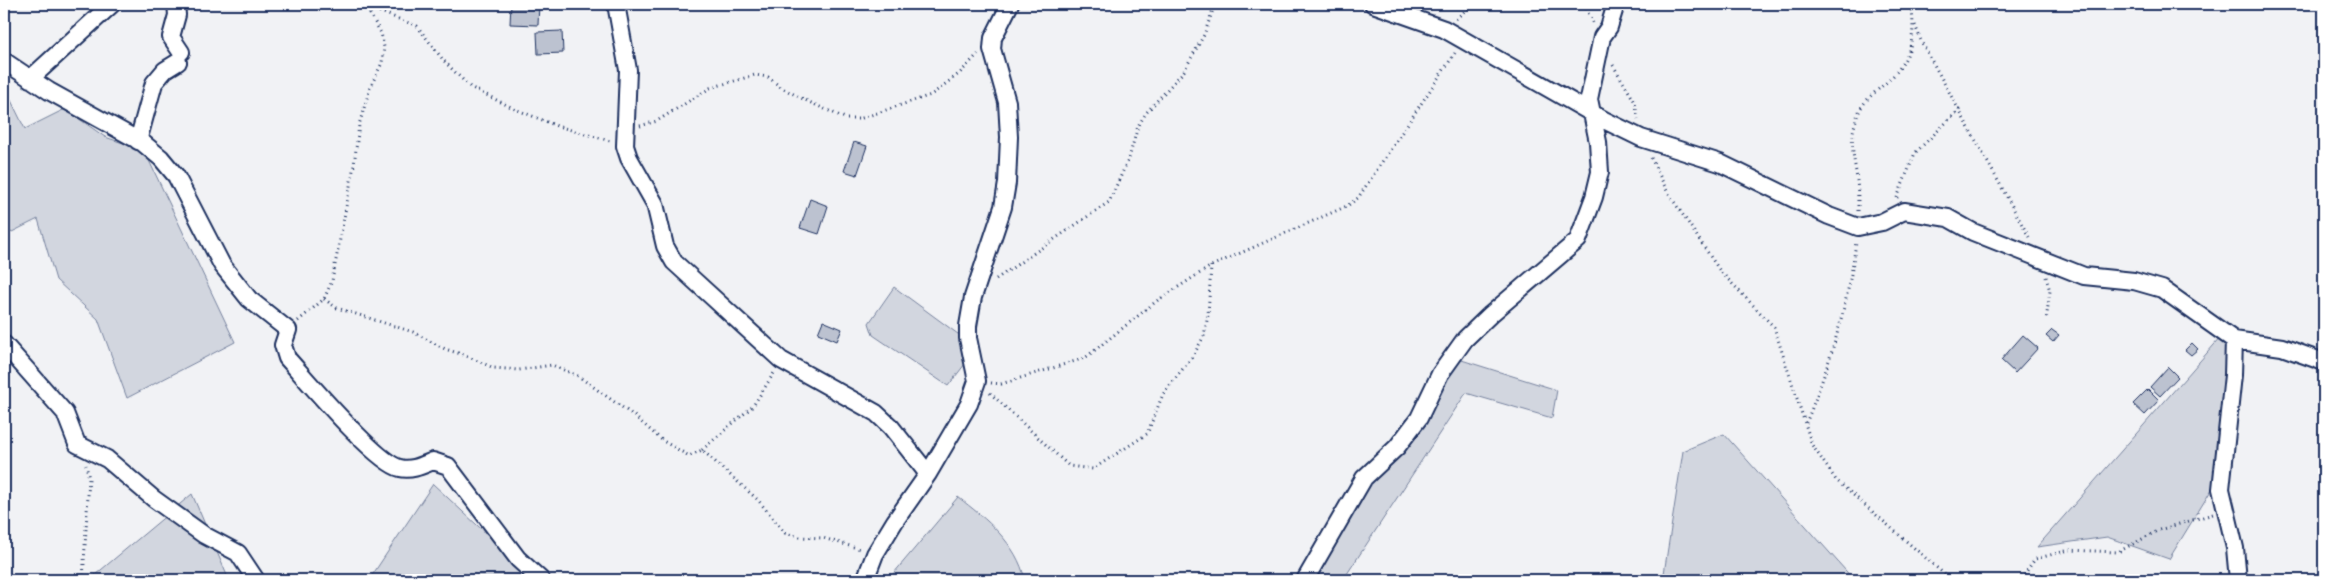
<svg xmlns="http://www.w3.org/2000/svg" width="2328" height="584" font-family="'Comic Neue',sans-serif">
	<rect width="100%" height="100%" fill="#f1f2f5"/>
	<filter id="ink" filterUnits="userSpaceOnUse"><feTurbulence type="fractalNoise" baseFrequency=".02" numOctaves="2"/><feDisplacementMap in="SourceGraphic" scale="10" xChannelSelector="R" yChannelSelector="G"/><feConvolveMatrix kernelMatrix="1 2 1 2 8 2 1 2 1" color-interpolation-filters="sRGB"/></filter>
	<g filter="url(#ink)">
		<path fill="#d2d6df" stroke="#76829e" d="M4,86L25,129L65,109L105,137L144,150L235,342L127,398L98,319L56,280L38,219L4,236Z
			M894,287L962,337L965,364L948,386L873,335L869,323Z
			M2221,337L2233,352L2223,471L2169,559L2107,537L2037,547Z
			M1452,357L1557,390L1552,418L1466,393L1343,580H1305L1364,478L1397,447Z
			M1724,434L1854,580H1663L1683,451Z
			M433,484L536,580H369Z
			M192,494L229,580H89Z
			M958,497C986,519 1017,543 1025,580H888Z"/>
		<path fill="#bcc2d0" stroke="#1b2f5e" d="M511,4H539L538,25L510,24Z
			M562,31L563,53L538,54L537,32Z
			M854,142L867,146L857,175L844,171Z
			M810,199L828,206L819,234L800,228Z
			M823,321L842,329L837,341L818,333Z
			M2052,330L2059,335L2053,342L2046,336Z
			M2023,335L2038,348L2015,373L2001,360Z
			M2192,343L2198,349L2191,355L2185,350Z
			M2168,367L2178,377L2160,396L2150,387Z
			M2148,389L2159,400L2145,415L2133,404Z"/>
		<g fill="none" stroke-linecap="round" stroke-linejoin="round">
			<g stroke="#1b2f5e" stroke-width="20">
				<path id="minor" d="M176,4L177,15L171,37L181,52
					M616,4L628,70L625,146L629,158L655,204L665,246L674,262L781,360L876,413L891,427L928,474
					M1373,4L1444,29L1604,120L1641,138L1720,163L1829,216L1858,227L1882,222L1904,211L1948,218L1973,232L2084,276L2134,281L2162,289L2234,340L2282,347L2324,362
					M4,61L49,91L143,143L161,158L176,176L222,265L249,299L288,330L283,345L287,358C306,379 376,463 400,468C412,471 423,465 433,461L448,466L518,559L541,580
					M30,79L112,4
					M138,141L154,83L165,70L178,62
					M2234,340L2233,375L2221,489L2235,548L2238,580
					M4,344L65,413L77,444L107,459L154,499L204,535L238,553L256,580
					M865,580L875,554L895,521L928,474L969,404L977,381L968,338V326L973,297L1003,207L1007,183L1009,137L1007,102L992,49L993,38L1010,4
					M1305,580L1364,478L1397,447L1419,418L1440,374L1465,339L1491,314L1578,240L1594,197L1600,172L1598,142L1589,99L1602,37L1609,27L1616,4"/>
			</g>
			<path stroke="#1b2f5e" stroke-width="3" stroke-dasharray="1 4" stroke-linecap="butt" d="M1584,4L1593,23
				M370,8L417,26L444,61L470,87L515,109L557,126L610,141
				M1456,19L1472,4
				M1915,25L1922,43L2029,237
				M1613,65L1635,102L1638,119
				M640,126L657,121L710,88L755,75L768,77L782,88L809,102L847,119H859L931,95L960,73L978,54
				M1651,158L1667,191L1720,271L1774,327L1812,445L1836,480L1951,580
				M1897,198L1915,153L1960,109
				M1858,211C1858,201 1858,190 1857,180C1855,161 1849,143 1855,124C1860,101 1873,95 1889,80C1912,58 1916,34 1911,4
				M2046,277L2050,291L2046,321
				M996,279L1109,202L1129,158L1138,126L1146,113L1184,71L1204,35L1215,4
				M324,299L337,308L413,332L445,349L464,355L494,368L519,370L552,365L578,376L633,415L663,441L689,456L702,450L758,500L785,533L800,537L823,538L860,549
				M298,321L324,299L332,281L354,165L359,125L370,88L382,63L384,47L381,33L370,14L372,4
				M991,383L1001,384L1085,358L1158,300L1211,266L1347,206L1358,198L1455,53
				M990,393L1069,466L1093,469L1147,434L1163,394L1193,356L1204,336L1208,315L1211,266
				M1806,423C1830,364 1848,305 1856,242
				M702,450L753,406L774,373
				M83,580L89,479L86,465
				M2024,580L2026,572L2035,559L2069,550L2118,552L2159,530L2213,514"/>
			<use href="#minor" stroke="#fff" stroke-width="16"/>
		</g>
	</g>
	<rect width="2328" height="584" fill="none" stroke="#fff" stroke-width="20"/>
	<rect x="10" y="10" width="2308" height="564" fill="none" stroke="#1b2f5e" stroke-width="2" filter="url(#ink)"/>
</svg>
